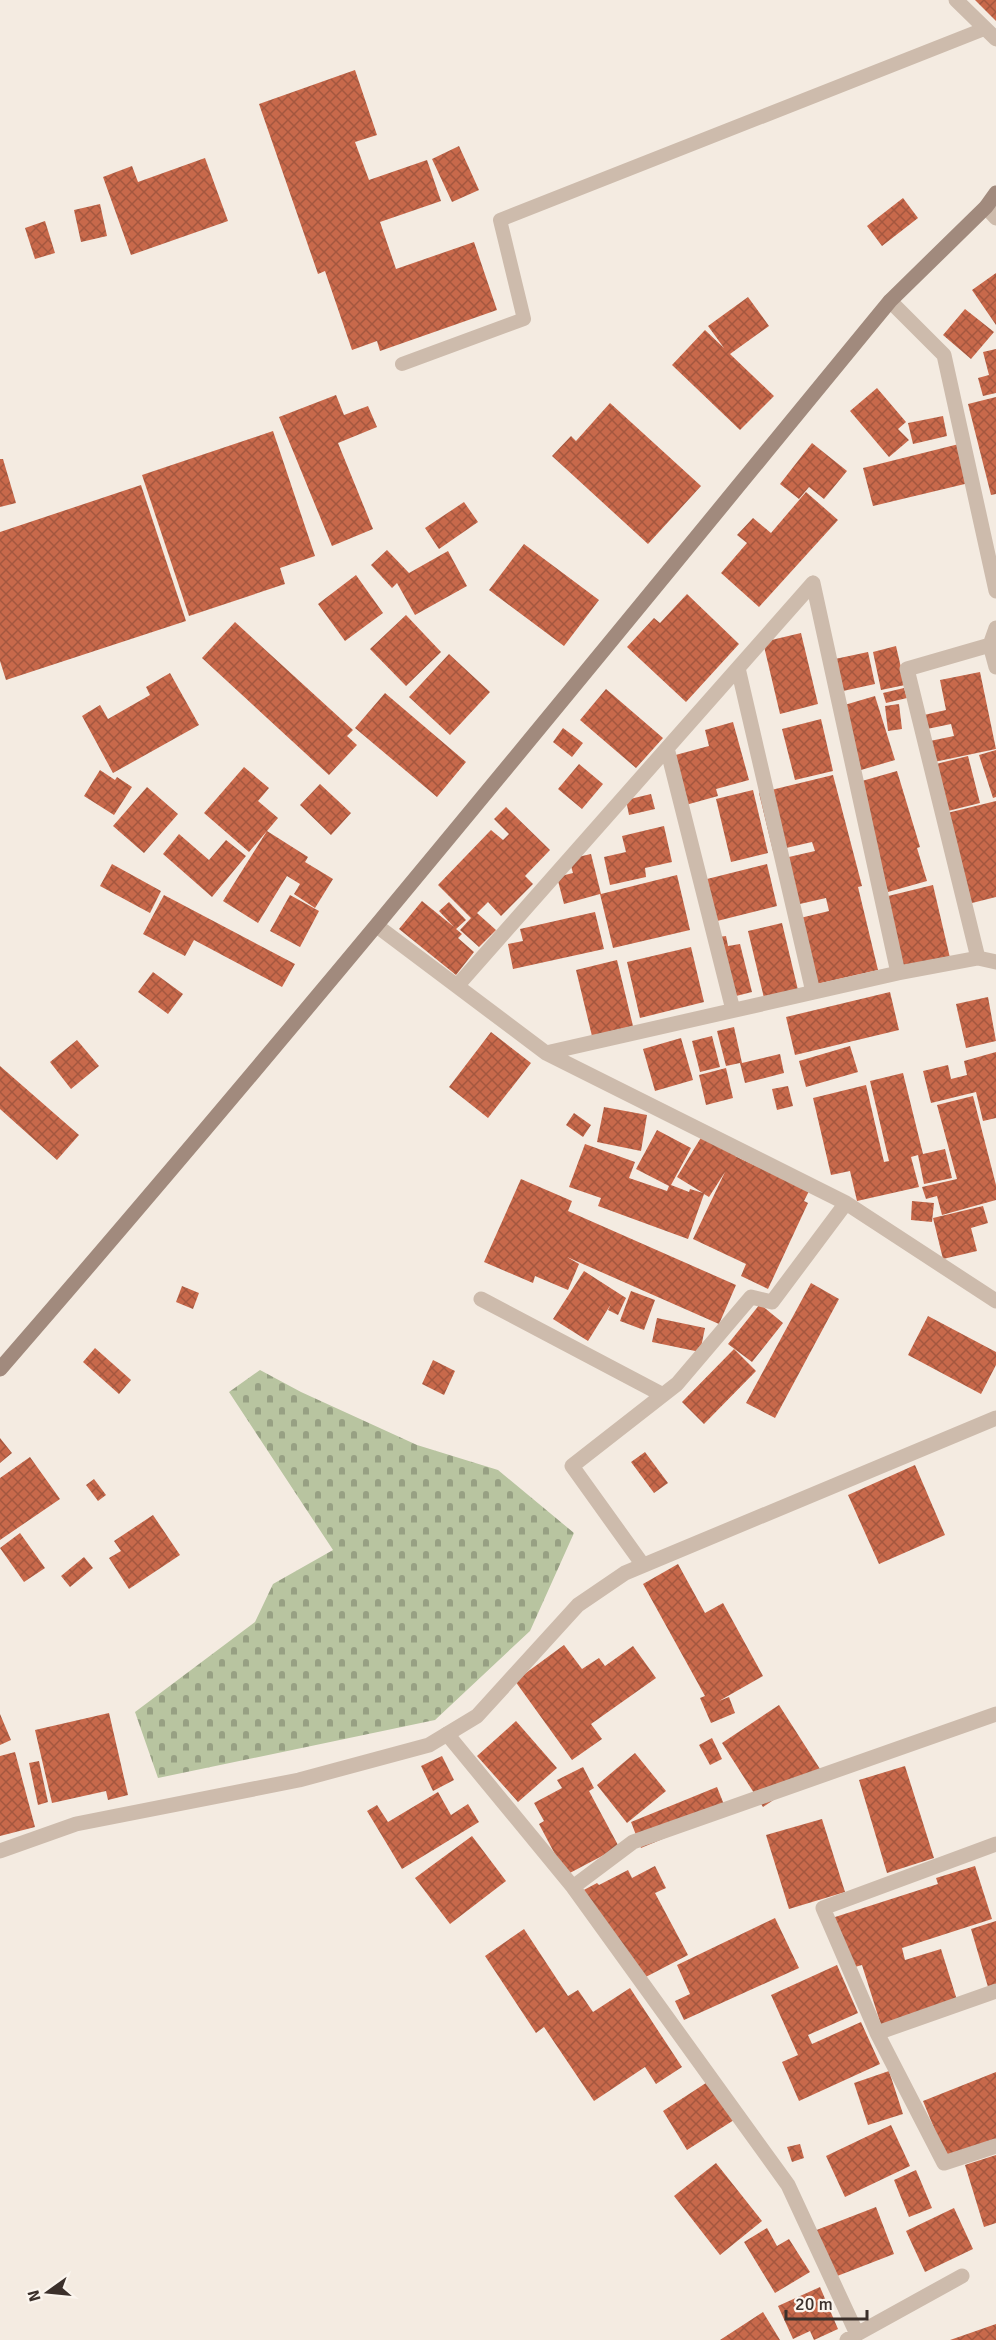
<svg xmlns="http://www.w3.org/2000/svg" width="996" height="2340" font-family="Signika,sans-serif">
	<defs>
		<pattern id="cemetery-stones" width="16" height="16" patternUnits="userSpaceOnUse" patternTransform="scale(1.5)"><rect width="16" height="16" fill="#b8c4a0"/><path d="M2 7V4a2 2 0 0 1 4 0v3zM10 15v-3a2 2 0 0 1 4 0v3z" fill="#97a083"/></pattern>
		<pattern id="building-cross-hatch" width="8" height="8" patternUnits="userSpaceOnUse" patternTransform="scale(1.5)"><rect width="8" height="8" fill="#c8694b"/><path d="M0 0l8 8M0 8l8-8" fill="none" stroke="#a4573f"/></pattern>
	</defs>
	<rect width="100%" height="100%" fill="#f4ebe1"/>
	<path fill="url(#cemetery-stones)" d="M260,1370L301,1392L417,1445L498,1470L574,1533L530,1631L435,1720L158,1778L135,1712L255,1622L273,1584L333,1550L229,1392Z"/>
	<path fill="url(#building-cross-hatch)" d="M975,0H996V21Z
		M355,70L377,135L355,142L369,180L427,160L441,201L380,222L396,269L474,242L497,310L380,351L377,341L352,350L325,271L318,274L259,104Z
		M459,146L479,190L452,202L432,159Z
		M205,158L228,221L131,255L103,177L132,166L138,182Z
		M903,198L918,218L882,246L867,226Z
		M100,204L107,236L81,242L74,210Z
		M45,221L55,253L35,259L25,228Z
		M996,273V325L972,290Z
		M748,297L769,326L730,354L774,396L740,430L672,365L705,330L724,348L708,326Z
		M965,309L994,332L971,359L943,335Z
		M996,349V393L983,396L978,378L989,375L983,352Z
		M877,388L906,422L898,429L909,440L889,457L850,411Z
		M336,395L344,415L368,406L377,427L338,443L373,529L332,546L279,417Z
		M996,397V494L991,495L968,404Z
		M610,403L701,486L648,544L552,456L571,436L576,441Z
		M943,416L947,436L913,444L908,423Z
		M273,431L315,556L280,568L285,584L189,616L142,475Z
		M812,443L847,471L824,499L809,487L799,499L780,484Z
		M959,444L969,483L873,506L863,468Z
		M0,459H3L16,503L0,507Z
		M141,485L186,621L6,680L0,661V532Z
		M806,492L838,520L759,607L721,573L747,543L737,535L753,518L771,533Z
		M464,502L478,522L439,549L425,528Z
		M524,544L599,600L564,646L489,590Z
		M387,550L409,573L448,551L467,586L415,615L397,583L392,588L371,565Z
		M356,575L383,613L345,641L318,604Z
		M687,594L739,644L686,702L627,647L654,618L660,623Z
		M406,615L441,652L406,686L370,649Z
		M235,622L353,730L347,736L357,745L329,775L202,658Z
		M801,633L818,704L780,714L763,642Z
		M896,646L905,685L881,690L873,652Z
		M868,652L875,684L843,691L835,659Z
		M449,654L490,692L450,735L409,697Z
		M980,672L996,749L934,762L930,741L954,736L951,724L927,729L924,715L946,710L940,680Z
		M170,673L199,725L113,773L82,716L100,705L108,719L150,695L146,687Z
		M904,688L907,698L886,703L883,693Z
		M606,689L663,738L636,768L580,720Z
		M385,693L466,762L437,797L355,728Z
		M875,696L895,760L861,770L841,706Z
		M899,704L902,729L888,731L885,706Z
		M821,719L833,771L795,780L782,729Z
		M733,722L749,780L716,789L718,796L682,806L668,757L709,746L705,730Z
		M563,728L583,743L572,757L553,742Z
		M996,750V797L993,798L979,755Z
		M968,756L980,803L944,812L932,765Z
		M579,764L603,784L582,809L558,789Z
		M244,767L269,788L258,801L278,818L267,831L308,857L305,862L333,879L315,908L294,894L300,884L287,876L258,923L223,901L267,831L249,852L204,813Z
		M100,770L115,780L117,777L132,787L114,815L84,796Z
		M897,771L920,847L917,848L927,881L888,892L855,783Z
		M833,775L862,886L858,887L878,970L808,986L792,920L829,911L826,898L791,906L780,859L815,851L812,842L773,851L759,793Z
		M320,784L351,813L331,835L300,805Z
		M147,787L178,814L144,853L113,826Z
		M753,790L768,853L731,862L716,799Z
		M651,794L655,809L629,815L626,800Z
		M996,801V897L964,905L943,814Z
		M506,807L550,850L525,876L533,884L501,916L488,902L477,913L496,930L479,947L460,930L471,918L438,885L491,830L503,840L509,834L494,819Z
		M664,826L672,862L645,868L646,877L610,885L604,857L626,852L622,836Z
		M179,834L209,860L226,840L246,856L212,897L163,854Z
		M591,854L601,894L677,875L690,930L613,948L600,894L564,904L557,877L573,873L569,859Z
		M112,864L161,891L150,913L100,886Z
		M767,864L777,906L713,922L703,880Z
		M933,885L950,958L897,970L880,898Z
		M164,895L295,964L282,987L194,940L185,956L143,934Z
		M290,895L319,911L300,947L270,931Z
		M422,901L454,927L439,911L449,902L466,920L456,929L462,934L458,938L474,952L456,975L399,929Z
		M595,912L604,949L513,969L508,944L523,941L520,929Z
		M782,923L798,990L764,998L748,931Z
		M726,936L728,946L740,944L752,992L732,997L718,937Z
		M691,947L704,1002L640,1018L627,962Z
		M617,960L633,1026L592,1036L576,970Z
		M153,972L183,994L168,1014L138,992Z
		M890,992L899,1030L795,1055L786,1017Z
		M988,997L996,1041L966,1048L956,1004Z
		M734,1027L742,1063L780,1054L784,1073L745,1083L740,1063L726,1066L717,1031Z
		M491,1032L531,1063L488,1118L449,1087Z
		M712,1036L720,1067L700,1072L692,1041Z
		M681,1038L693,1080L655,1091L643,1049Z
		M77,1040L99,1066L71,1089L50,1062Z
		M850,1046L858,1072L806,1087L799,1061Z
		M996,1052V1118L983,1121L976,1092L931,1103L923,1071L948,1065L951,1079L967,1075L964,1061Z
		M0,1066L79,1135L57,1160L0,1109Z
		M726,1068L733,1098L706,1105L699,1075Z
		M903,1073L923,1154L945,1149L952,1178L924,1184L918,1155L911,1157L919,1187L857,1201L850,1171L831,1175L813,1098L866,1085L884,1162L889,1161L870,1081Z
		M788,1086L793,1106L777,1110L772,1089Z
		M973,1096L996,1185V1200L942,1215L937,1196L926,1199L922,1187L957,1179L937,1105Z
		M604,1107L647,1115L641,1151L597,1142Z
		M574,1113L591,1125L583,1137L566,1125Z
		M657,1130L691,1148L671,1185L689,1192L690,1189L703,1193L677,1177L705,1131L737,1151L735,1156L809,1191L804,1201L808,1203L768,1289L741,1276L746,1264L693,1239L725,1172L709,1197L704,1194L688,1239L598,1206L601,1198L569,1187L585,1144L635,1162L629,1178L667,1191L669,1186L636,1169Z
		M521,1179L572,1201L568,1211L736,1285L719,1324L567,1257L579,1264L568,1290L535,1276L533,1283L484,1262Z
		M912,1201L934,1203L932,1222L911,1220Z
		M983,1206L988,1223L971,1228L977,1251L943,1259L933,1218Z
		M584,1271L626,1298L618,1315L608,1310L611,1304L588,1341L553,1319Z
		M811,1283L839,1299L775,1418L746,1403Z
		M182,1286L199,1293L193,1309L176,1302Z
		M631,1291L655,1300L644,1330L620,1321Z
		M760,1304L783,1323L752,1362L728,1344Z
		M928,1316L996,1352V1365L981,1394L908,1355Z
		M657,1318L705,1328L700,1352L652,1342Z
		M95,1348L131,1380L119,1394L83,1362Z
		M734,1349L756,1371L704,1424L682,1402Z
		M433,1360L455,1371L444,1395L422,1384Z
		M0,1438L12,1453L0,1463Z
		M645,1452L668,1483L654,1493L631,1462Z
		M30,1457L60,1499L0,1540V1478Z
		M915,1465L945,1535L879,1564L848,1495Z
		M94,1479L106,1495L98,1501L86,1485Z
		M153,1515L180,1555L129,1589L109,1558L121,1551L114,1541Z
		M20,1533L45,1568L24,1582L0,1548Z
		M84,1557L93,1568L70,1587L61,1576Z
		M678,1564L705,1613L723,1603L763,1676L719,1701L729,1697L735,1713L711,1723L700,1698L705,1696L643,1584Z
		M564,1645L582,1669L599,1658L605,1666L633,1646L656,1678L591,1724L602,1739L572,1760L515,1681Z
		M779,1705L820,1769L763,1807L722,1743Z
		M109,1713L128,1795L108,1800L106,1791L52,1803L35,1730Z
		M0,1714L11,1740L0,1745Z
		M516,1721L557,1768L518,1802L477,1756Z
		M712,1738L722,1759L710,1765L699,1745Z
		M15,1752L35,1827L0,1836V1756Z
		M635,1753L666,1791L627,1823L597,1785Z
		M442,1756L454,1780L433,1791L421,1766Z
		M39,1761L48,1802L38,1805L29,1763Z
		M905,1766L934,1858L887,1873L859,1780Z
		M583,1767L594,1788L589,1791L619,1847L566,1875L539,1824L544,1821L534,1803L562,1788L557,1780Z
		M717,1787L727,1812L641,1848L631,1822Z
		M438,1792L451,1815L468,1804L479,1822L402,1869L367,1811L377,1805L388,1822Z
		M822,1819L845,1892L789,1909L766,1835Z
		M472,1836L506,1881L450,1924L415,1878Z
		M655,1866L666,1888L655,1893L688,1955L640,1980L580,1892L597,1883L599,1885L628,1870L632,1878Z
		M975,1866L992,1919L902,1948L905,1960L941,1949L957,2000L881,2025L862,1965L848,1969L832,1918L938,1884L936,1878Z
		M775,1918L799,1968L684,2020L675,2001L690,1994L677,1965Z
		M996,1921V1984L988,1987L971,1929Z
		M524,1929L568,1996L578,1990L593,2012L630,1988L682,2067L656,2084L645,2067L594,2101L544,2027L536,2033L485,1956Z
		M837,1965L858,2013L808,2035L812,2044L861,2022L880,2064L799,2101L782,2062L798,2055L771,1995Z
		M889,2071L903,2114L868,2125L854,2083Z
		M996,2072V2141L947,2160L923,2101Z
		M709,2081L734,2120L687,2150L663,2111Z
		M891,2125L910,2166L845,2197L826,2156Z
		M800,2144L804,2158L792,2162L787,2147Z
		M996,2155V2223L984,2227L965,2165Z
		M716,2163L762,2221L720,2255L674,2196Z
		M916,2170L932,2208L909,2217L894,2180Z
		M876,2207L894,2254L832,2278L814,2231Z
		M954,2208L973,2249L925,2272L906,2231Z
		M767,2228L777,2246L789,2239L810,2272L775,2293L744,2242Z
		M820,2287L838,2329L814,2340L810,2331L793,2339L778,2306Z
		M763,2312L780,2340H720Z
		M996,2324V2340H950Z"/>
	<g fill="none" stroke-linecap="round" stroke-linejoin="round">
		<path stroke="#cdbbac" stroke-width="14" d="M402,364L524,319L500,220L984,29"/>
		<path stroke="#cdbbac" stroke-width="15" d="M956,0L996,39
			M986,207L996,218
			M890,301L944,355L996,591
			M813,583L898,973
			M996,644L990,645L996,667
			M738,668L813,992
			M667,748L733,1010
			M377,926L546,1053L846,1203L996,1301
			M978,958L907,669L990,645L996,628
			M457,986L813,583
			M546,1053L898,973L978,958L996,962
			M481,1299L663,1395
			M643,1565L572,1466L677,1384L751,1297L772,1302L846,1203
			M447,1734L573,1887L788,2185L857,2334L847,2340
			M996,1844L823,1908L877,2033L944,2163L996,2146
			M573,1887L633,1842L996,1714
			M877,2033L996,1991
			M857,2334L962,2276"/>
		<path stroke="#cdbbac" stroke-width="15" d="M0,1851L76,1824L299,1780L429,1745L477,1716L578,1605L625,1573L996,1418"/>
		<path stroke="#a18a7d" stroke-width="15" d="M0,1369C304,1019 596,659 890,301L986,207L996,193"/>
	</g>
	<g transform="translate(48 2292) rotate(255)" stroke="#fbf5ee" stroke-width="4.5" paint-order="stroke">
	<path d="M0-4.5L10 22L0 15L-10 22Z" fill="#3b302b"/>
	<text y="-9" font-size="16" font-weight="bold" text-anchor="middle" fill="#3b302b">N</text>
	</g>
	<path d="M786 2310v9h81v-9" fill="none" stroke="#3b302b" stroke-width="3"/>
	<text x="795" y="2310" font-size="18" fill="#3b302b" stroke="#fbf5ee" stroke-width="4.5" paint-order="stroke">20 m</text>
</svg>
